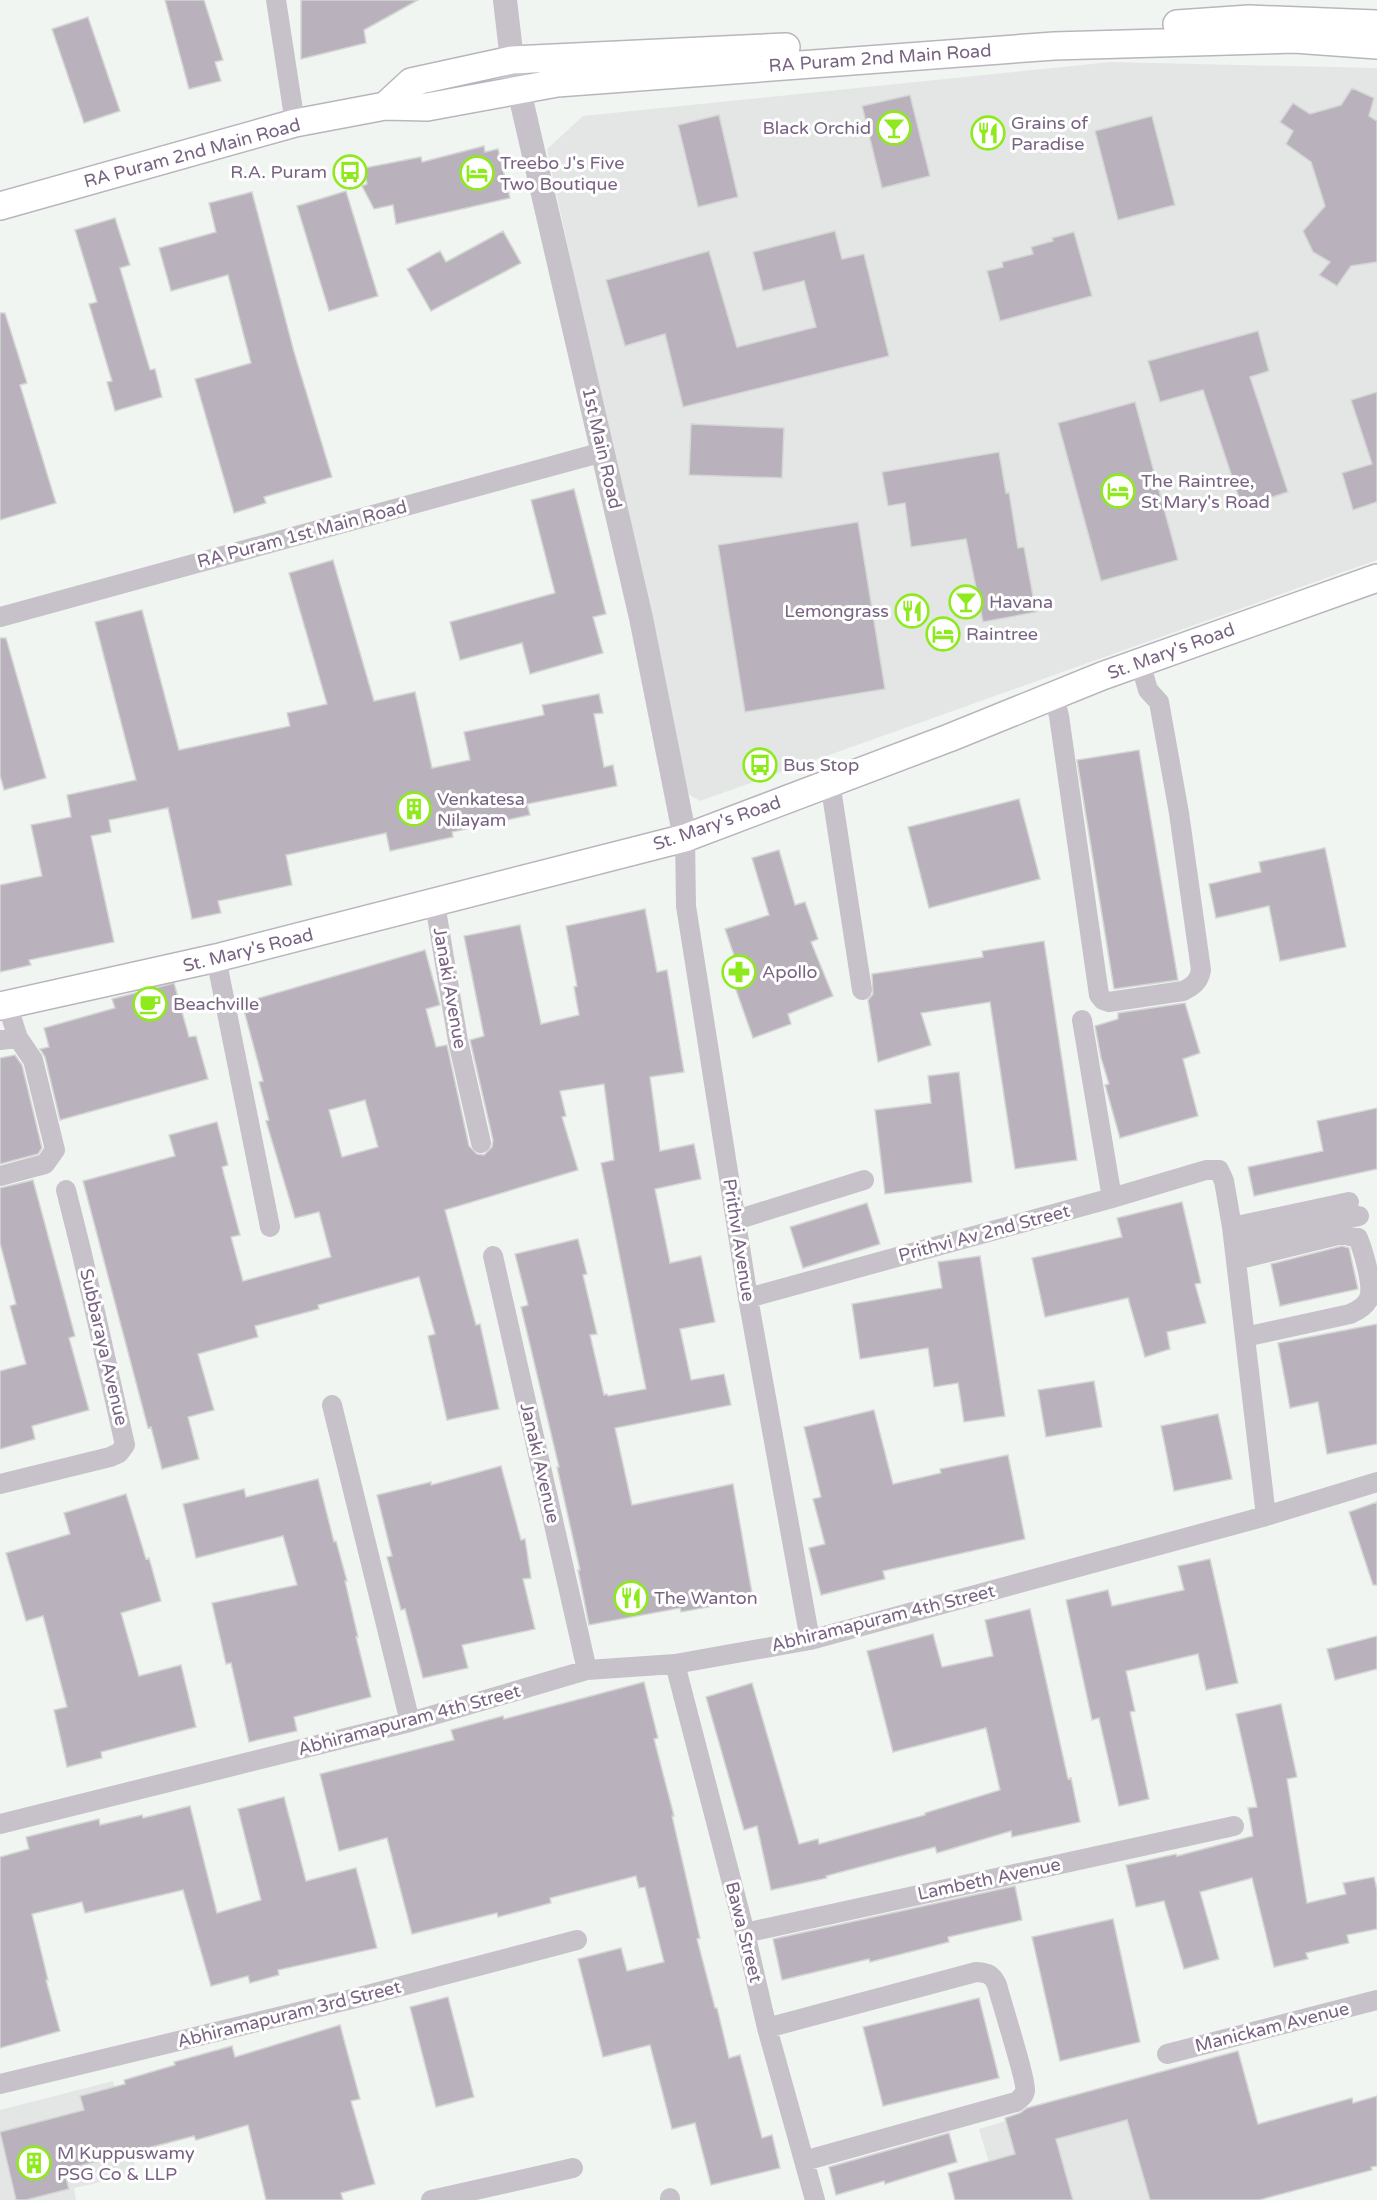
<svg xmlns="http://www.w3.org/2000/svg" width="1377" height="2200" font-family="'Varela Round',sans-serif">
	<rect width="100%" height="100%" fill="#f1f5f2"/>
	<path fill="#e3e6e5" d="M1111,62L1377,68V560L700,801L683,791L547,149L583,116Z
		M1160,2076L1196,2200H1000L979,2129Z
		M113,2081L137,2174L74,2188L76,2200H0V2110Z"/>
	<path fill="#b9b2bd" stroke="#d4d6d4" stroke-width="1.5" fill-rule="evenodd" d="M165,0H204L223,60L215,62L221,81L189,89Z
		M301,0H418L364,30L366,43L301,59Z
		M88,17L120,111L84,123L52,29Z
		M1352,88L1374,98L1369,116L1377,121V262L1351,266L1337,286L1319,275L1330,262L1313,252L1303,231L1325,206L1311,162L1286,144L1293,131L1280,122L1293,103L1310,114L1341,105Z
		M910,95L930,176L882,188L862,106Z
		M719,115L738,197L698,207L678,125Z
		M1152,116L1175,205L1118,220L1095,131Z
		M484,146L485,152L498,149L510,198L396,224L393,205L374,209L362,186L367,184L364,168L421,157L422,162Z
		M346,191L378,296L329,311L297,206Z
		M252,192L294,352L332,477L264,497L266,503L234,513L195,379L251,363L228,275L171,291L159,248L216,232L209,203Z
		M115,218L130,265L120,268L150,370L155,369L162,397L115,411L107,382L112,381L89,304L97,302L75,230Z
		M503,231L521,263L431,311L407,269L440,251L446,262Z
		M835,231L842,259L864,254L889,356L683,407L665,334L625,346L606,280L709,251L737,347L816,327L804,281L763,291L753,252Z
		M1074,232L1092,296L1000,321L987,271L1003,267L1002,262L1033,254L1031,247L1053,241L1052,238Z
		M0,313H5L27,383L20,385L56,503L0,520Z
		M1258,331L1269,371L1250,377L1288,492L1242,507L1203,390L1160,402L1148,361Z
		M1377,392V502L1353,510L1342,473L1372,464L1351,400Z
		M1135,402L1178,560L1101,581L1058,423Z
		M691,424L784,428L782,478L689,475Z
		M999,452L1006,493L1009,492L1018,548L1024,547L1036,612L983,622L966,539L911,547L905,503L888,506L882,472Z
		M574,489L606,614L593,617L603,653L530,674L522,643L460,660L450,622L555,593L531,500Z
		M858,522L885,689L745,712L718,545Z
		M333,560L374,701L415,692L432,768L470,760L464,732L544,715L542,705L599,694L603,713L594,714L604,767L613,765L617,786L527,804L530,815L452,832L453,837L390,851L386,833L286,855L292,885L218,901L221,913L192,919L168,808L109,820L111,832L91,836L114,942L29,960L31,965L0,972V885L42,876L31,825L71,817L67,795L136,780L95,622L142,610L179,750L290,726L287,713L327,704L289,573Z
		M0,638H6L46,778L4,790L0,775Z
		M1139,750L1178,980L1114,989L1077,760Z
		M1019,799L1040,879L929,908L908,827Z
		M1325,848L1346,947L1280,961L1269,906L1216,918L1209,884L1261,872L1259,862Z
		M779,850L795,905L805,902L818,939L811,942L833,996L788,1014L791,1024L753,1038L735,987L744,984L725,929L769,915L752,858Z
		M645,909L657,972L667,970L684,1072L650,1077L660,1151L694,1144L701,1179L655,1189L670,1263L701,1256L715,1322L680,1329L691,1380L724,1374L731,1405L615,1428L632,1505L733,1484L753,1599L681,1612L680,1608L589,1625L578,1570H580L557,1467H559L521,1307L528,1305L515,1254L578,1239L587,1274L583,1275L597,1334L590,1335L604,1395L607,1394L608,1396L646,1389L601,1163L614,1160L604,1084L560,1091L566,1116L562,1117L578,1170L445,1210L476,1325L480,1324L499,1409L447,1420L428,1336L435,1334L419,1277L318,1305L319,1309L255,1326L258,1337L198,1354L214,1410L188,1417L199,1459L162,1469L151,1427L148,1428L83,1181L175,1156L169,1135L217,1122L228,1165L222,1167L240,1235L231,1237L243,1281L331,1257L319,1212L295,1218L266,1121L269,1120L259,1082L263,1081L242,1003L425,950L440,1005L426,1009L436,1047L447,1045L469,1146L477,1154L484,1155L492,1147L493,1140L470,1040L484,1036L464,936L520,925L541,1024L579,1015L574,987L577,986L566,926ZM365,1100L378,1147L342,1157L329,1110Z
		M1044,941L1077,1160L1015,1169L990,1002L921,1013L931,1045L878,1062L868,1000L873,994L872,974L983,957L982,951Z
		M174,983L189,1037L196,1036L208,1079L60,1120L45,1057L40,1049L49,1047L44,1028L115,1008L112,999Z
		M1185,1003L1200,1053L1183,1059L1198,1116L1120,1138L1106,1088L1105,1085L1109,1084L1101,1058L1095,1026L1118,1019V1013Z
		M15,1055L22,1065L42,1148L38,1154L0,1164V1058Z
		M959,1072L972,1182L885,1194L875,1110L931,1103L928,1076Z
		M1377,1108V1169L1254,1196L1248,1167L1323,1151L1317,1121Z
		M33,1180L75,1336L69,1338L89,1410L32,1426L35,1439L0,1449V1371L26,1364L10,1306L16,1304L0,1243V1188Z
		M1182,1202L1201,1283L1195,1284L1206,1323L1167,1332L1170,1349L1145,1357L1128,1298L1045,1317L1032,1258L1122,1237L1117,1218Z
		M867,1203L880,1244L803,1268L790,1227Z
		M1342,1246L1349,1248L1358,1289L1280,1306L1271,1264Z
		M980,1256L1005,1416L964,1422L958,1383L934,1387L928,1348L860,1359L852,1304L942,1288L938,1262Z
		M1377,1324V1444L1327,1454L1318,1402L1290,1408L1278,1343Z
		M1094,1381L1102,1427L1046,1437L1038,1390Z
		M874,1410L893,1484L941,1473L940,1469L1008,1455L1025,1539L883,1571L885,1579L821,1595L809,1548L825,1544L813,1499L821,1497L804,1427Z
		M1218,1414L1232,1479L1174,1491L1161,1426Z
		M501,1466L521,1540L525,1539L531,1578L523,1579L535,1629L462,1645L468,1668L423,1678L405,1609L401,1610L387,1557L392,1556L377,1495L431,1482V1485Z
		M318,1479L334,1542L336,1541L347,1581H345L358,1637H356L371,1697L294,1717L297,1731L249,1742L231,1663L226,1664L212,1603L297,1585L283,1536L196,1558L183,1504L244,1489L246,1497Z
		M126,1494L146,1559L149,1558L161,1601L121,1613L139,1676L181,1665L196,1727L101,1752L102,1758L67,1767L54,1710L67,1707L43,1616L26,1621L6,1553L70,1534L64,1513Z
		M1377,1502V1585H1373L1349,1512Z
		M1210,1559L1238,1683L1206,1690L1198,1654L1126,1671L1135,1711L1130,1712L1149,1799L1119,1806L1099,1718L1092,1720L1066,1600L1108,1590L1112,1606L1184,1590L1178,1566Z
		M1030,1609L1068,1779L1071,1778L1080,1822L1012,1837L1011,1831L937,1853L935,1847L826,1876L827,1878L771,1890L757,1826L744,1830L706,1697L752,1683L799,1844L818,1839L819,1844L925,1815V1813L1000,1790L986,1728L893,1752L867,1651L933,1634L942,1667L993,1656L985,1620Z
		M1377,1636V1669L1335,1680L1327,1649Z
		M644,1682L658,1738L654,1739L674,1816H672L700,1938L697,1939L715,2008H717L729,2058L740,2055L762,2138L772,2135L780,2168L711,2185L695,2123L672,2129L650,2045L603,2057L578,1959L621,1948L627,1971L664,1962L645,1887L639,1888L636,1876L550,1898L551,1903L498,1917L497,1913L412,1934L387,1838L339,1851L320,1774L454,1740L451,1730L503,1716L504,1719Z
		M1281,1704L1297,1777L1287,1779L1307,1903L1346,1894L1343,1883L1374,1877L1377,1890V1929L1347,1935L1349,1943L1306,1953L1308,1959L1274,1967L1252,1878L1200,1892L1219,1959L1184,1969L1164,1901L1136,1907L1126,1865L1176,1854L1177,1856L1253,1836L1248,1808L1257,1807L1236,1714Z
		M284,1797L306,1881L356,1868L377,1948L278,1970L279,1975L250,1983L248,1976L211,1986L183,1890L85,1913L82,1902L32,1914L48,1980H46L60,2031L0,2048V1857L29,1849L26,1837L99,1819L100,1825L142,1815L143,1818L190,1806L217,1913L261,1900L238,1809Z
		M1015,1886L1022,1920L948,1937L949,1942L870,1962L869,1959L782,1980L773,1939Z
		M1113,1919L1140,2042L1060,2061L1032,1937Z
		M448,1997L474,2097L436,2107L410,2007Z
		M979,1998L999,2078L883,2106L863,2027Z
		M340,2025L360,2099L351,2101L375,2184L341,2193L343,2200H266L248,2125L196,2140L194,2136L64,2170L69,2189L26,2200H16L0,2132L84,2110L80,2096L125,2084L124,2080L175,2065L174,2062L232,2046L235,2057Z
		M1238,2051L1258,2124L1352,2098L1353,2103L1377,2096V2166L1371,2167L1372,2170L1259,2200H1150L1127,2120L1056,2139L1073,2200H955L948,2173L1015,2154L1005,2118L1020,2113L1027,2108Z
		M949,2133L957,2162L885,2184L884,2181L836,2195L829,2167Z"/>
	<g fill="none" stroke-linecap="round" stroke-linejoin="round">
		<g stroke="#bab4be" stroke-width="30">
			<path id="secondary" d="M1177,24L1249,19L1377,24
				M385,106L411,82L512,60L786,47
				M0,206L295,123L385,106L427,107L557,83L1054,46L1294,39L1377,45
				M0,1006L216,958L685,838L949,738L1102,676L1377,578"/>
		</g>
		<path stroke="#c7c2c9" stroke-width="20" d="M276,0L295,123
			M0,617L603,452
			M1054,697L1059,716L1099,995L1103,1000L1109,1002L1183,991C1193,986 1199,982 1201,970L1179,813L1159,702L1148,690L1140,662
			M830,782L862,990
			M685,838L686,906L748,1298L810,1640
			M435,904L458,1041L481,1143
			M216,958L270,1227
			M7,1004L18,1038
			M1082,1020L1112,1198
			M0,1040L18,1038L33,1060L55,1150L45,1164L0,1176
			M736,1220L864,1180
			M1232,1227L1349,1202
			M1234,1244L1359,1216
			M493,1256L587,1670
			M1236,1260L1342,1234L1358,1238C1363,1250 1372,1281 1370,1294C1369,1304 1359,1310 1350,1314L1245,1337
			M748,1298L1112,1198L1206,1170H1219L1224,1181L1232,1227L1266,1516
			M332,1405L410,1722
			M0,1484L110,1457L119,1453L125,1445L82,1254L66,1190
			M675,1664L745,1933L767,2028L815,2200
			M0,1824L410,1722L587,1670L675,1664L810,1640L1266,1516L1377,1482
			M745,1933L1234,1826
			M767,2028L976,1972C988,1973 992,1974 997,1985C1001,2001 1027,2082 1025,2091C1024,2096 1020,2099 1016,2102L804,2161
			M1167,2054L1377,2000
			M0,2084L352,1999L577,1940
			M670,2198V2200
			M431,2200L573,2168"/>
		<path stroke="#c7c2c9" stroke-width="24" d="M505,0L512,60L641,618L685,838"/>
		<use href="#secondary" stroke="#fff" stroke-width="27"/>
	</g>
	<defs>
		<g id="bar-ring" transform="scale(1.725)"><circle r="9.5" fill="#fff" stroke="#8eea1c" stroke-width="1.5"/><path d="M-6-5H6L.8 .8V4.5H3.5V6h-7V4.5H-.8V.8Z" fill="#8eea1c"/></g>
		<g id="restaurant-ring" transform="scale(1.725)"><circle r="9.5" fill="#fff" stroke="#8eea1c" stroke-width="1.5"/><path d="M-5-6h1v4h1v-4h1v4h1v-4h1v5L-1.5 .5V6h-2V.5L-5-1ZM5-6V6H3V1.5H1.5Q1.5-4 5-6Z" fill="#8eea1c"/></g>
		<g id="bus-ring" transform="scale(1.725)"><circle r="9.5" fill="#fff" stroke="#8eea1c" stroke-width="1.5"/><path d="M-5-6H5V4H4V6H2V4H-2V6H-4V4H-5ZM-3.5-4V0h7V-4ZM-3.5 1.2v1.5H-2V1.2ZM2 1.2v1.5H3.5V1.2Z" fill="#8eea1c"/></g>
		<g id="hotel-ring" transform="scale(1.725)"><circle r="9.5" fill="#fff" stroke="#8eea1c" stroke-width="1.5"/><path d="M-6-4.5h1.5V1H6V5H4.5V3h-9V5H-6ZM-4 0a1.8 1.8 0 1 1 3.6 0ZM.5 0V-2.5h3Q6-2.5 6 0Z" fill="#8eea1c"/></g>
		<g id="building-ring" transform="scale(1.725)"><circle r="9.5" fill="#fff" stroke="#8eea1c" stroke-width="1.5"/><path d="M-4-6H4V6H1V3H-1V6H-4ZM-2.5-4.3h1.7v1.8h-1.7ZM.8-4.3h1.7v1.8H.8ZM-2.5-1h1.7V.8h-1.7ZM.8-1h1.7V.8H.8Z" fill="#8eea1c"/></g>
		<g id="pharmacy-ring" transform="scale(1.725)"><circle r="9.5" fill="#fff" stroke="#8eea1c" stroke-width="1.5"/><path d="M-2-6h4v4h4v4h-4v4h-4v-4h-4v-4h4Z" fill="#8eea1c"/></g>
		<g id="cafe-ring" transform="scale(1.725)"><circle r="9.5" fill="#fff" stroke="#8eea1c" stroke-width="1.5"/><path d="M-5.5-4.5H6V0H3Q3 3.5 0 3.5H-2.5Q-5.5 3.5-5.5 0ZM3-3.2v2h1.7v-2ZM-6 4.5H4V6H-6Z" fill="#8eea1c"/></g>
	</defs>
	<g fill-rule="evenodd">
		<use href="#bar-ring" x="894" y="128"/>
		<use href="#restaurant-ring" x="988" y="133"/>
		<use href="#bus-ring" x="350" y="172"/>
		<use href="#hotel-ring" x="477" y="173"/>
		<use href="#hotel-ring" x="1118" y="491"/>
		<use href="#bar-ring" x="966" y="602"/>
		<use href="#restaurant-ring" x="912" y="611"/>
		<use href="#hotel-ring" x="943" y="634"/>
		<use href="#bus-ring" x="760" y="765"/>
		<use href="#building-ring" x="414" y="809"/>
		<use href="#pharmacy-ring" x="739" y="972"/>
		<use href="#cafe-ring" x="150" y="1004"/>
		<use href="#restaurant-ring" x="631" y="1598"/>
		<use href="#building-ring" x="34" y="2163"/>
	</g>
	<g text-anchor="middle" stroke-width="6" stroke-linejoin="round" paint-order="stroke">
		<g font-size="18" fill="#786383" stroke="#fff">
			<text transform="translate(880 58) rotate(-4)" y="6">RA Puram 2nd Main Road</text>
			<text transform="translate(192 153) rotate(-15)" y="6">RA Puram 2nd Main Road</text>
			<text transform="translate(602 448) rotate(77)" y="6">1st Main Road</text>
			<text transform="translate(302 534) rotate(-15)" y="6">RA Puram 1st Main Road</text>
			<text transform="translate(1171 651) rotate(-20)" y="6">St. Mary's Road</text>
			<text transform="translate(717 823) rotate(-19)" y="6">St. Mary's Road</text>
			<text transform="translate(248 950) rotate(-14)" y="6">St. Mary's Road</text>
			<text transform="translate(450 988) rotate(80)" y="6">Janaki Avenue</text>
			<text transform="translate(984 1233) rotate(-15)" y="6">Prithvi Av 2nd Street</text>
			<text transform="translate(739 1240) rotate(81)" y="6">Prithvi Avenue</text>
			<text transform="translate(104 1347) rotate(77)" y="6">Subbaraya Avenue</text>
			<text transform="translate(540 1463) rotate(77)" y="6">Janaki Avenue</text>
			<text transform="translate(883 1618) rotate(-14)" y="6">Abhiramapuram 4th Street</text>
			<text transform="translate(409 1720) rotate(-15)" y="6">Abhiramapuram 4th Street</text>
			<text transform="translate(989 1879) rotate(-12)" y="6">Lambeth Avenue</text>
			<text transform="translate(744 1932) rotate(76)" y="6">Bawa Street</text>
			<text transform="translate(289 2014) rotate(-14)" y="6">Abhiramapuram 3rd Street</text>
			<text transform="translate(1272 2027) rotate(-14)" y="6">Manickam Avenue</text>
		</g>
		<g font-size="18" fill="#786383" stroke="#fff" text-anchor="start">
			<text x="1011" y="129">Grains of<tspan x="1011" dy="21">Paradise</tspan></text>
			<text x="871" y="134" text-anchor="end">Black Orchid</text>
			<text x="500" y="169">Treebo J's Five<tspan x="500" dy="21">Two Boutique</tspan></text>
			<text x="327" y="178" text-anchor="end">R.A. Puram</text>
			<text x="1141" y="487">The Raintree,<tspan x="1141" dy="21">St Mary's Road</tspan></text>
			<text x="989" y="608">Havana</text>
			<text x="889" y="617" text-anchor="end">Lemongrass</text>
			<text x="966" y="640">Raintree</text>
			<text x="783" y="771">Bus Stop</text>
			<text x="437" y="805">Venkatesa<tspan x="437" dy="21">Nilayam</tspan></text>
			<text x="762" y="978">Apollo</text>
			<text x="173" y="1010">Beachville</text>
			<text x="654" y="1604">The Wanton</text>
			<text x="57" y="2159">M Kuppuswamy<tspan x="57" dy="21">PSG Co &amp; LLP</tspan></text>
		</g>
	</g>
</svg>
